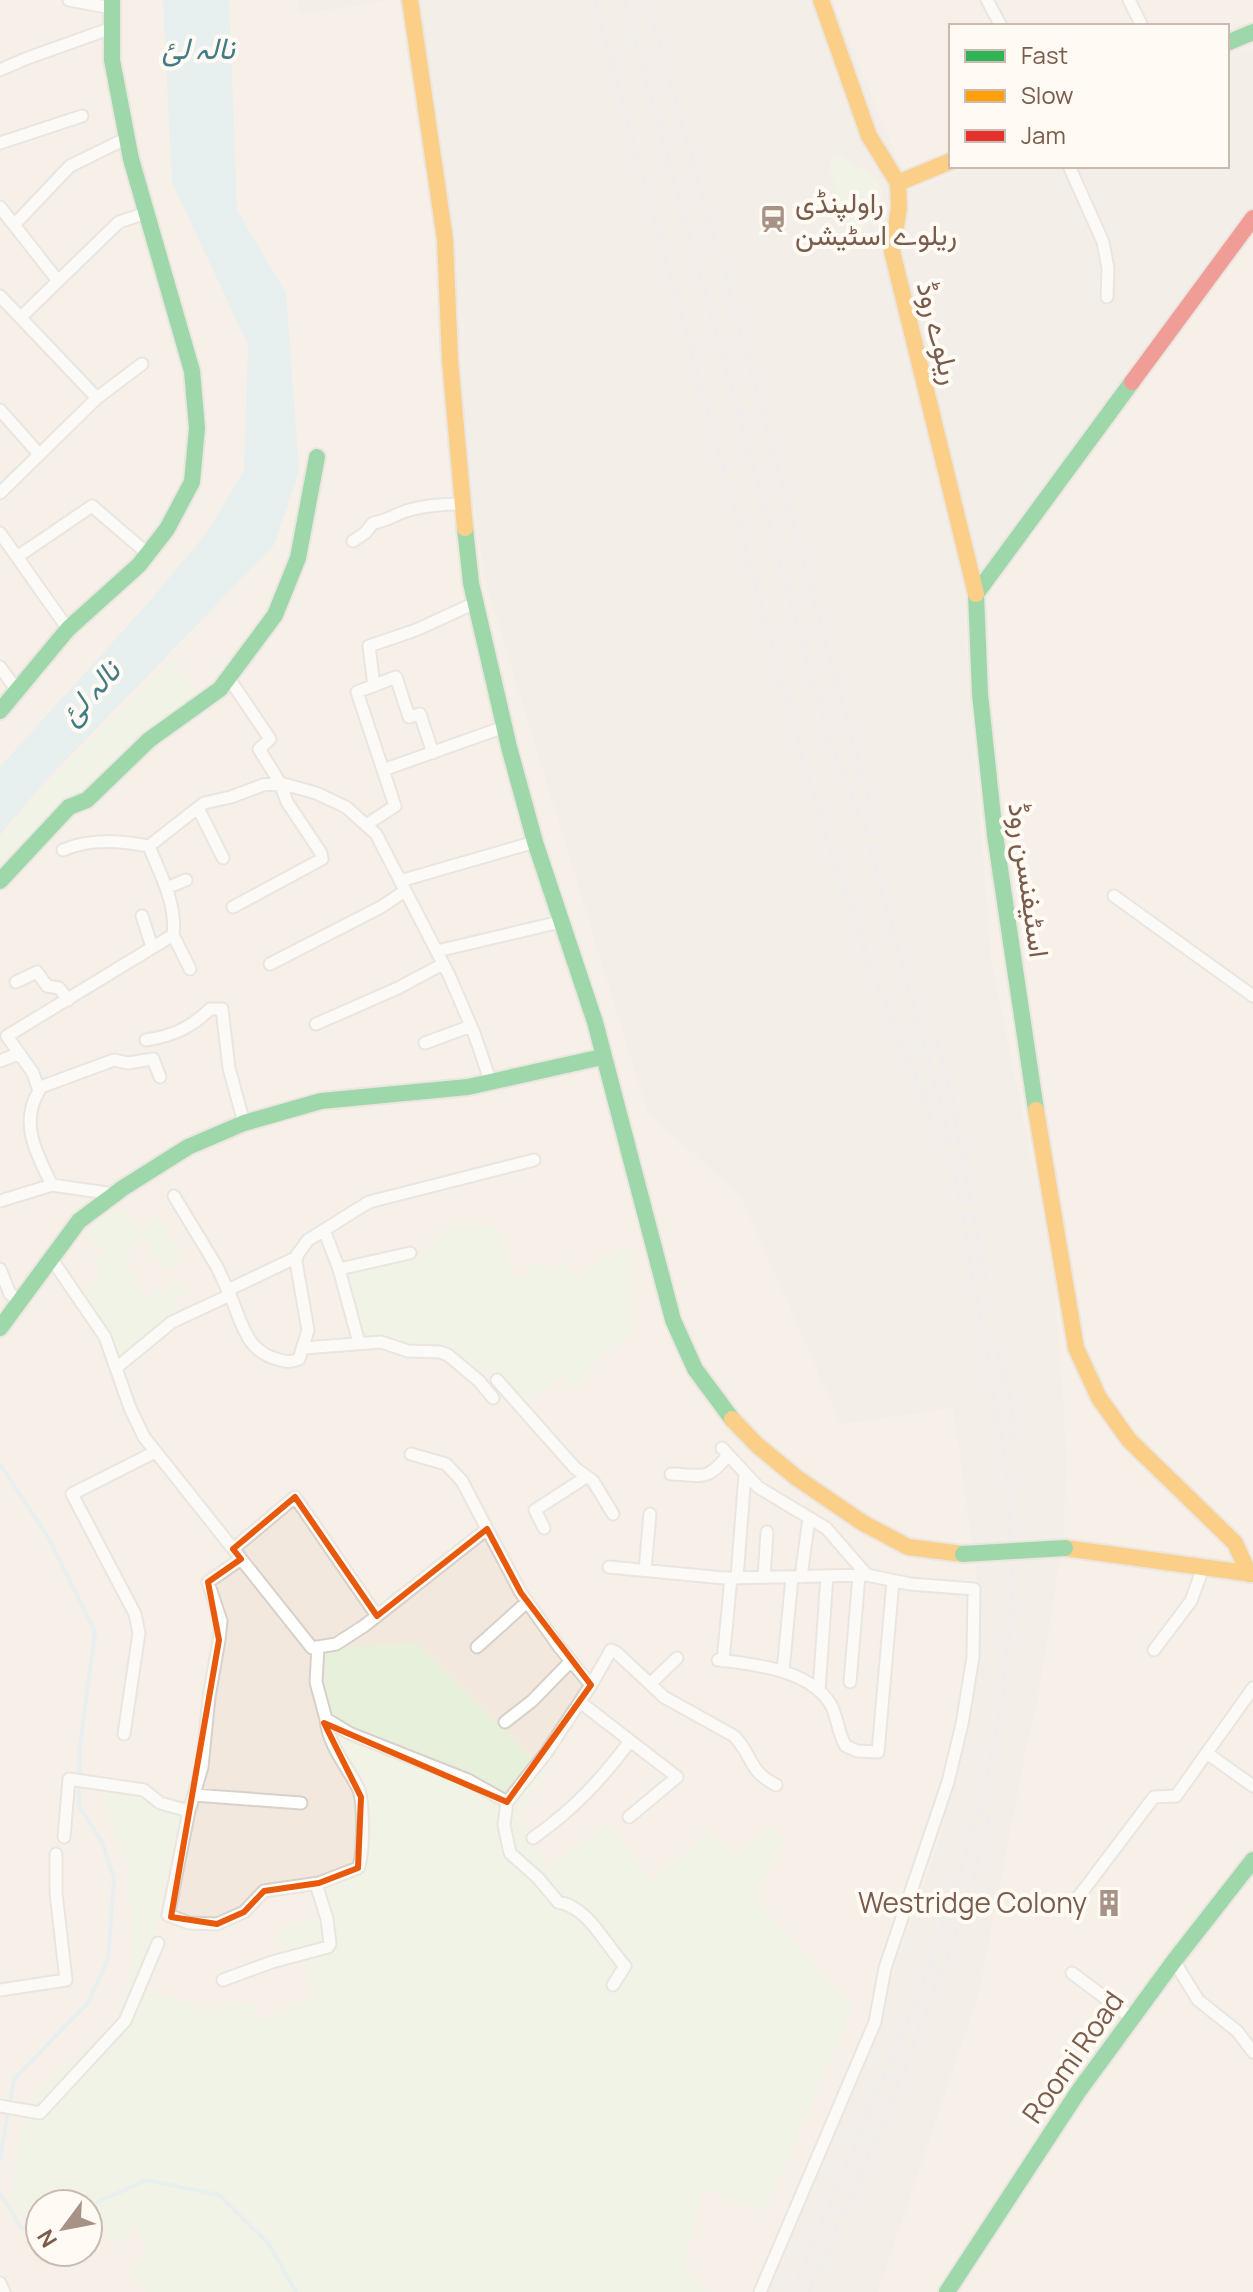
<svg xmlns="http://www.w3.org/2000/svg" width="1253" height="2292" font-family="Manrope,Vazirmatn,sans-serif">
	<rect width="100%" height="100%" fill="#f9f5f0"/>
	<path fill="#f2e8de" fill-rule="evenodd" d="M0,0H1253V2292H0ZM951,26H1227V166H951ZM40,2204H88V2252H40Z"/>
	<path fill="#ede5e0" d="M298,0H393L299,14Z
		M400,0H832L911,191L972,166H1227V60L1253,50V215L1065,488L964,615L991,959L1054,1270L1067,1459L1063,1540L1038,1698L1025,1754L979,1993L878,2292H754L885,1998L944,1826L982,1612L953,1408L841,1424L741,1197L647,1111L486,584Z"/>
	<path fill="#e7f0db" d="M839,156L874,177L882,190L881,199L866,227L859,233L851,232L845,224L830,168L832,160Z
		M171,660L200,697C167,716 123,740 106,776L0,877V839L44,787Z
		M120,1207L138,1229L160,1219L182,1254L173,1259L175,1264L163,1270L145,1239L127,1249L133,1261L127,1267L145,1298L180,1282L185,1293L174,1300L184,1316L121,1358L83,1289L102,1279L93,1261L103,1252L87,1230Z
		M469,1221L477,1227L495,1226L511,1262L507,1265L517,1279L528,1274L524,1263H542L548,1271L564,1261L576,1276L625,1247L630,1258V1334L599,1357L576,1389L564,1375L520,1403L493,1368L485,1373C456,1346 446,1346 407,1348L392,1334L363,1339L347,1272L417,1256L432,1248L428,1241L446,1235L442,1227Z
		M417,1643L546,1772L517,1815L548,1867L608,1824L653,1881L708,1832L738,1853L771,1827L785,1838L754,1898L853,2007L765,2212L704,2188L684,2262L707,2292H148L130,2275L146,2248L136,2227L117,2244L88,2225V2204H40V2224L27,2227L10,2201L23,2121L48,2077L88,2051L118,2018L133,1959L129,1868L116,1838L103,1797L109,1781L182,1809L145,1990L214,2011L250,2001L261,2020L318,1998L304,1958L284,1954L279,1933L330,1912L328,1882L356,1863L352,1786L323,1742L326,1648Z"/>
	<path fill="#d0e8ea" d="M163,0H229L237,210L286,293L299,471L274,545L40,787L0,835V767L148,603L205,535L244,471L248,345L172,182Z"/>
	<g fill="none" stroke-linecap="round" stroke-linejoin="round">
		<path stroke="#d0e8ea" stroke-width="4" d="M0,1464L48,1537L95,1632L80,1745L79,1806L102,1842L114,1879L108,1959L88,2003L14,2079L0,2158
			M0,2193L22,2229L40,2231
			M88,2213L98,2202L146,2180L219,2195L269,2244L296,2292"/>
		<g stroke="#d7d1cb" stroke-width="15">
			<path id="street" d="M69,0L112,8
				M987,0L1001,26
				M1129,0L1142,26
				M0,70L25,59L106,30
				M0,143L82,116
				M1069,166L1103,242L1108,268L1107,297
				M0,207L58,281
				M14,225L70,166L127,138
				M0,296L97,398
				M21,317L119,222L146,213
				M0,410L39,454
				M0,493L97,398L142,364
				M0,533L68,629
				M353,541L365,533L373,523C390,520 395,514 409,510C427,505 444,504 462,504
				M17,557L92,506L148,554
				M0,667L18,692
				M228,677L270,739L259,749L280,783L287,802L321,853L322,859L233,907
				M374,686L369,646L416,630L477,602
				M383,770L357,692L396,677L409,717L420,714L433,753
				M198,808L223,858
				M366,825L395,806L383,770L504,727
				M63,850C91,838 119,841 149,846L204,803L231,797L263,785L280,783L316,793L346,807L376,834L449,975L474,1033L491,1083
				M400,881L535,842
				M166,888L186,880
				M1114,896L1253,996
				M142,916L152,947
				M173,935L190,969
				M437,951L560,922
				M270,964L381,907L405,891
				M16,982L37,972L47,986L59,988L68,1000
				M316,1024L398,988L443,964
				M146,1040C172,1036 191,1028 210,1009H222L229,1068L244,1123
				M425,1043L471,1026
				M0,1061L18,1054
				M38,1088L114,1060L128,1063L153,1059L160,1077
				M52,1185C37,1155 19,1123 39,1091L33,1073L7,1036L173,935C177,904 160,874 149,846
				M174,1196L217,1267L230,1295
				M0,1201L52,1185L114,1194
				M324,1230L339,1269L359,1343
				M51,1258L105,1337L130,1408L144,1437L312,1648L336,1644L364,1626L487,1529L521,1593L560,1648L591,1685L611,1650L617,1653L664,1697L734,1736C753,1755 747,1770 776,1785
				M0,1269L10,1294L21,1301
				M339,1269L410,1253
				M228,1290L297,1257
				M304,1348L381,1342L408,1351L440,1352L448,1355L479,1381L493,1398
				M116,1368L172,1322L230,1295C243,1325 246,1352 280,1360C288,1362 292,1362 299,1359L308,1330L296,1262L297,1255L308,1240L369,1202L534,1160
				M497,1380L575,1468L593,1481L613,1514
				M722,1448L758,1487L826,1528L867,1575
				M411,1454L446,1464L462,1481L487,1529
				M671,1474C703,1475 707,1482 728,1455
				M544,1528L535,1510L586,1477
				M233,1549L295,1497L377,1616
				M241,1559L208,1582L221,1621L219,1640L209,1697L202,1767L189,1811L168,1915L189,1923L217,1924L244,1912L264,1891L319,1883
				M609,1567L724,1578L867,1575L910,1584L974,1589L973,1657L962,1724L948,1782L885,1968L875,2022L760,2292
				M645,1570L650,1514
				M764,1577L767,1532
				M801,1577L809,1518
				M737,1578L745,1474
				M318,1647L316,1682L326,1719L349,1733L468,1780L507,1802L504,1825L510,1853L538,1878L558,1902C589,1907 605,1945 625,1966L613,1985
				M477,1647L527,1602
				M1154,1650L1191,1601L1203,1568
				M718,1660C754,1664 811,1670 831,1705C838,1718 838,1735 846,1746L857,1751L878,1752L893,1581
				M723,1661L731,1578
				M783,1671L792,1577
				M850,1682L859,1576
				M650,1684L677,1658
				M819,1691L827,1576
				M580,1702L677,1777L629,1817
				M505,1722L532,1701L571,1661
				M124,1734L139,1633L135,1614L72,1494L155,1452
				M1208,1754L1253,1786
				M194,1795L301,1803
				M507,1802L546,1753L591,1685
				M64,1837L69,1779L144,1790L160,1803L189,1811
				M533,1838C573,1810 602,1779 630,1741
				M1073,1904L1154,1797L1176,1796L1253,1688
				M1174,1961L1198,2000L1237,2031L1253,2052
				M1072,1973L1132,2018
				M223,1980L272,1962L328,1947L330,1944L327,1919L317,1887L319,1883L358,1868C364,1856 364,1799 358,1788C347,1766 328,1745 326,1719
				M0,1990L66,1980L56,1893V1854
				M0,2106L40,2113L125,2021L158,1943
				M0,2283L4,2292"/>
		</g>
		<g stroke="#d9d2cb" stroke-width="20">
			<path id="fast" d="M1227,43L1253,32
				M465,528L471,583L509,747L535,842L595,1022L673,1320L695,1369L732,1419
				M0,711L68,629L139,565L167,529L192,482L197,428L192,371L131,159L112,60V0
				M0,881L69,807L87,800L149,740L220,689L275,615L298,558L317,457
				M1036,1110L995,835L980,694L976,594L1132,382
				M0,1328L79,1221L123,1188L188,1147L244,1123L321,1101L468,1087L602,1057
				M947,2292L1078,2092L1174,1961L1253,1860"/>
		</g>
		<g stroke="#d9d2cb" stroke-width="20">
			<path id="slow" d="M410,0L445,239L450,360L465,528
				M821,0L869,136L898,183L899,208L892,251L976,594
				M898,183L951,161
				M1036,1110L1076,1348L1099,1398L1129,1440L1235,1543L1249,1574
				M732,1419L757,1445L797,1478L863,1523L908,1547L963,1554
				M1065,1548L1253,1574"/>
		</g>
		<g stroke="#d9d2cb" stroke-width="20">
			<path id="jam" d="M1132,382L1253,218"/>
		</g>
		<use href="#street" stroke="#fefefd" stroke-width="11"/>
		<use href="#fast" stroke="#30b455" stroke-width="16"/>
		<use href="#slow" stroke="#ff9f0a" stroke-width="16"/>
		<use href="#jam" stroke="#e5322d" stroke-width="16"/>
		<path stroke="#e6e3e7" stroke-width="4" stroke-dasharray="12 8" stroke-linecap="butt" d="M594,0L817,809L870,966L919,1082L941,1148
			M624,0L831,745L865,828L947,1128L1008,1476L1012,1597L1003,1699L982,1802L930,1967L793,2292
			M647,0L720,256L879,837
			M935,1037L951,1093L985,1280
			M998,1351L1011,1404L1014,1445
			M809,2292L895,2093L968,1902L992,1806"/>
		<g stroke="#d9d2cb" stroke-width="20" stroke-linecap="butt">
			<path id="fast-bridge" d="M963,1554L1065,1548"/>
		</g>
		<use href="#fast-bridge" stroke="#30b455" stroke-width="16"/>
	</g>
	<path d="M0 0H1253V2292H0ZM295,1497L377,1616L487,1529L521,1593L591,1685L507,1802L324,1723L361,1797L358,1868L319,1883L264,1891L244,1912L217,1924L171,1917L219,1640L208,1582L241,1559L233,1549Z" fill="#f9f5f0" fill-opacity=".55" fill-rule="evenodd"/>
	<path fill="none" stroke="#e8590c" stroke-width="6" stroke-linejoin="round" d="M295,1497L377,1616L487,1529L521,1593L591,1685L507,1802L324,1723L361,1797L358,1868L319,1883L264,1891L244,1912L217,1924L171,1917L219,1640L208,1582L241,1559L233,1549Z"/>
	<defs>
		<g id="station-bare" transform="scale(2.16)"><path d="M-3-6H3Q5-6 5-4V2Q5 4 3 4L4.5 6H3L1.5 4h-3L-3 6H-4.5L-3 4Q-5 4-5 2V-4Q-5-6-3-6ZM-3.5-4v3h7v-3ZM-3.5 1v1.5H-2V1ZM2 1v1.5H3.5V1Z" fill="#a69286" stroke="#fffaf3" stroke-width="2.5" paint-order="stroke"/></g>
		<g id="building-bare" transform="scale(2.16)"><path d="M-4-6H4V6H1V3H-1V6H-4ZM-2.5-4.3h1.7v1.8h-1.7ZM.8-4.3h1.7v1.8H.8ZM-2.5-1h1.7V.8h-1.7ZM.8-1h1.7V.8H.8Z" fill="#a69286" stroke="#fffaf3" stroke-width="2.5" paint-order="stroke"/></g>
	</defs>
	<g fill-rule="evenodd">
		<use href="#station-bare" x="773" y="219"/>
		<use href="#building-bare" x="1109" y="1903"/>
	</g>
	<g text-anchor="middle" stroke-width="8" stroke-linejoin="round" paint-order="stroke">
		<g font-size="28" fill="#7a5c4d" stroke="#fffaf3" text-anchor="start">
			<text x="795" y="213">راولپنڈی<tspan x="795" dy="32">ریلوے اسٹیشن</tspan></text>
			<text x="1087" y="1913" text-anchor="end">Westridge Colony</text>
		</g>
		<g font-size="28" fill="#7a5c4d" stroke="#fffaf3">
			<text transform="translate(939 333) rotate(76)" y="10">ریلوے روڈ</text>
			<text transform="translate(1029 880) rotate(82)" y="10">اسٹیفنسن روڈ</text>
			<text transform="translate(1073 2057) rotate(-55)" y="10">Roomi Road</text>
		</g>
		<g font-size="30" font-style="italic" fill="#437c86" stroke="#fffaf3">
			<text x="198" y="59">نالہ لئ</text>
			<text transform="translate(90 693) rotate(-48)" y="10">نالہ لئ</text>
		</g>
	</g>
	<rect x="949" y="24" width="280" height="144" fill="#fffaf3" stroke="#cabbb1" stroke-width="2"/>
	<rect x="965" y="50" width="40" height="12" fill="#30b455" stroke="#cabbb1" stroke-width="2"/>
	<text x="1021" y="64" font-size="24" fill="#7a5c4d">Fast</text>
	<rect x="965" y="90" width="40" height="12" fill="#ff9f0a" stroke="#cabbb1" stroke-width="2"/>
	<text x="1021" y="104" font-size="24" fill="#7a5c4d">Slow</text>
	<rect x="965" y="130" width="40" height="12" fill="#e5322d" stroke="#cabbb1" stroke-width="2"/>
	<text x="1021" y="144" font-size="24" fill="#7a5c4d">Jam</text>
	<g transform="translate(64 2228) rotate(238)"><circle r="38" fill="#fffaf3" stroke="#cabbb1" stroke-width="2"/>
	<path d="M0-6L14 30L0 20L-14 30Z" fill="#a69286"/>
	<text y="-12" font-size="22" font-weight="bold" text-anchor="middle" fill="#7a5c4d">N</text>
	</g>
</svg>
